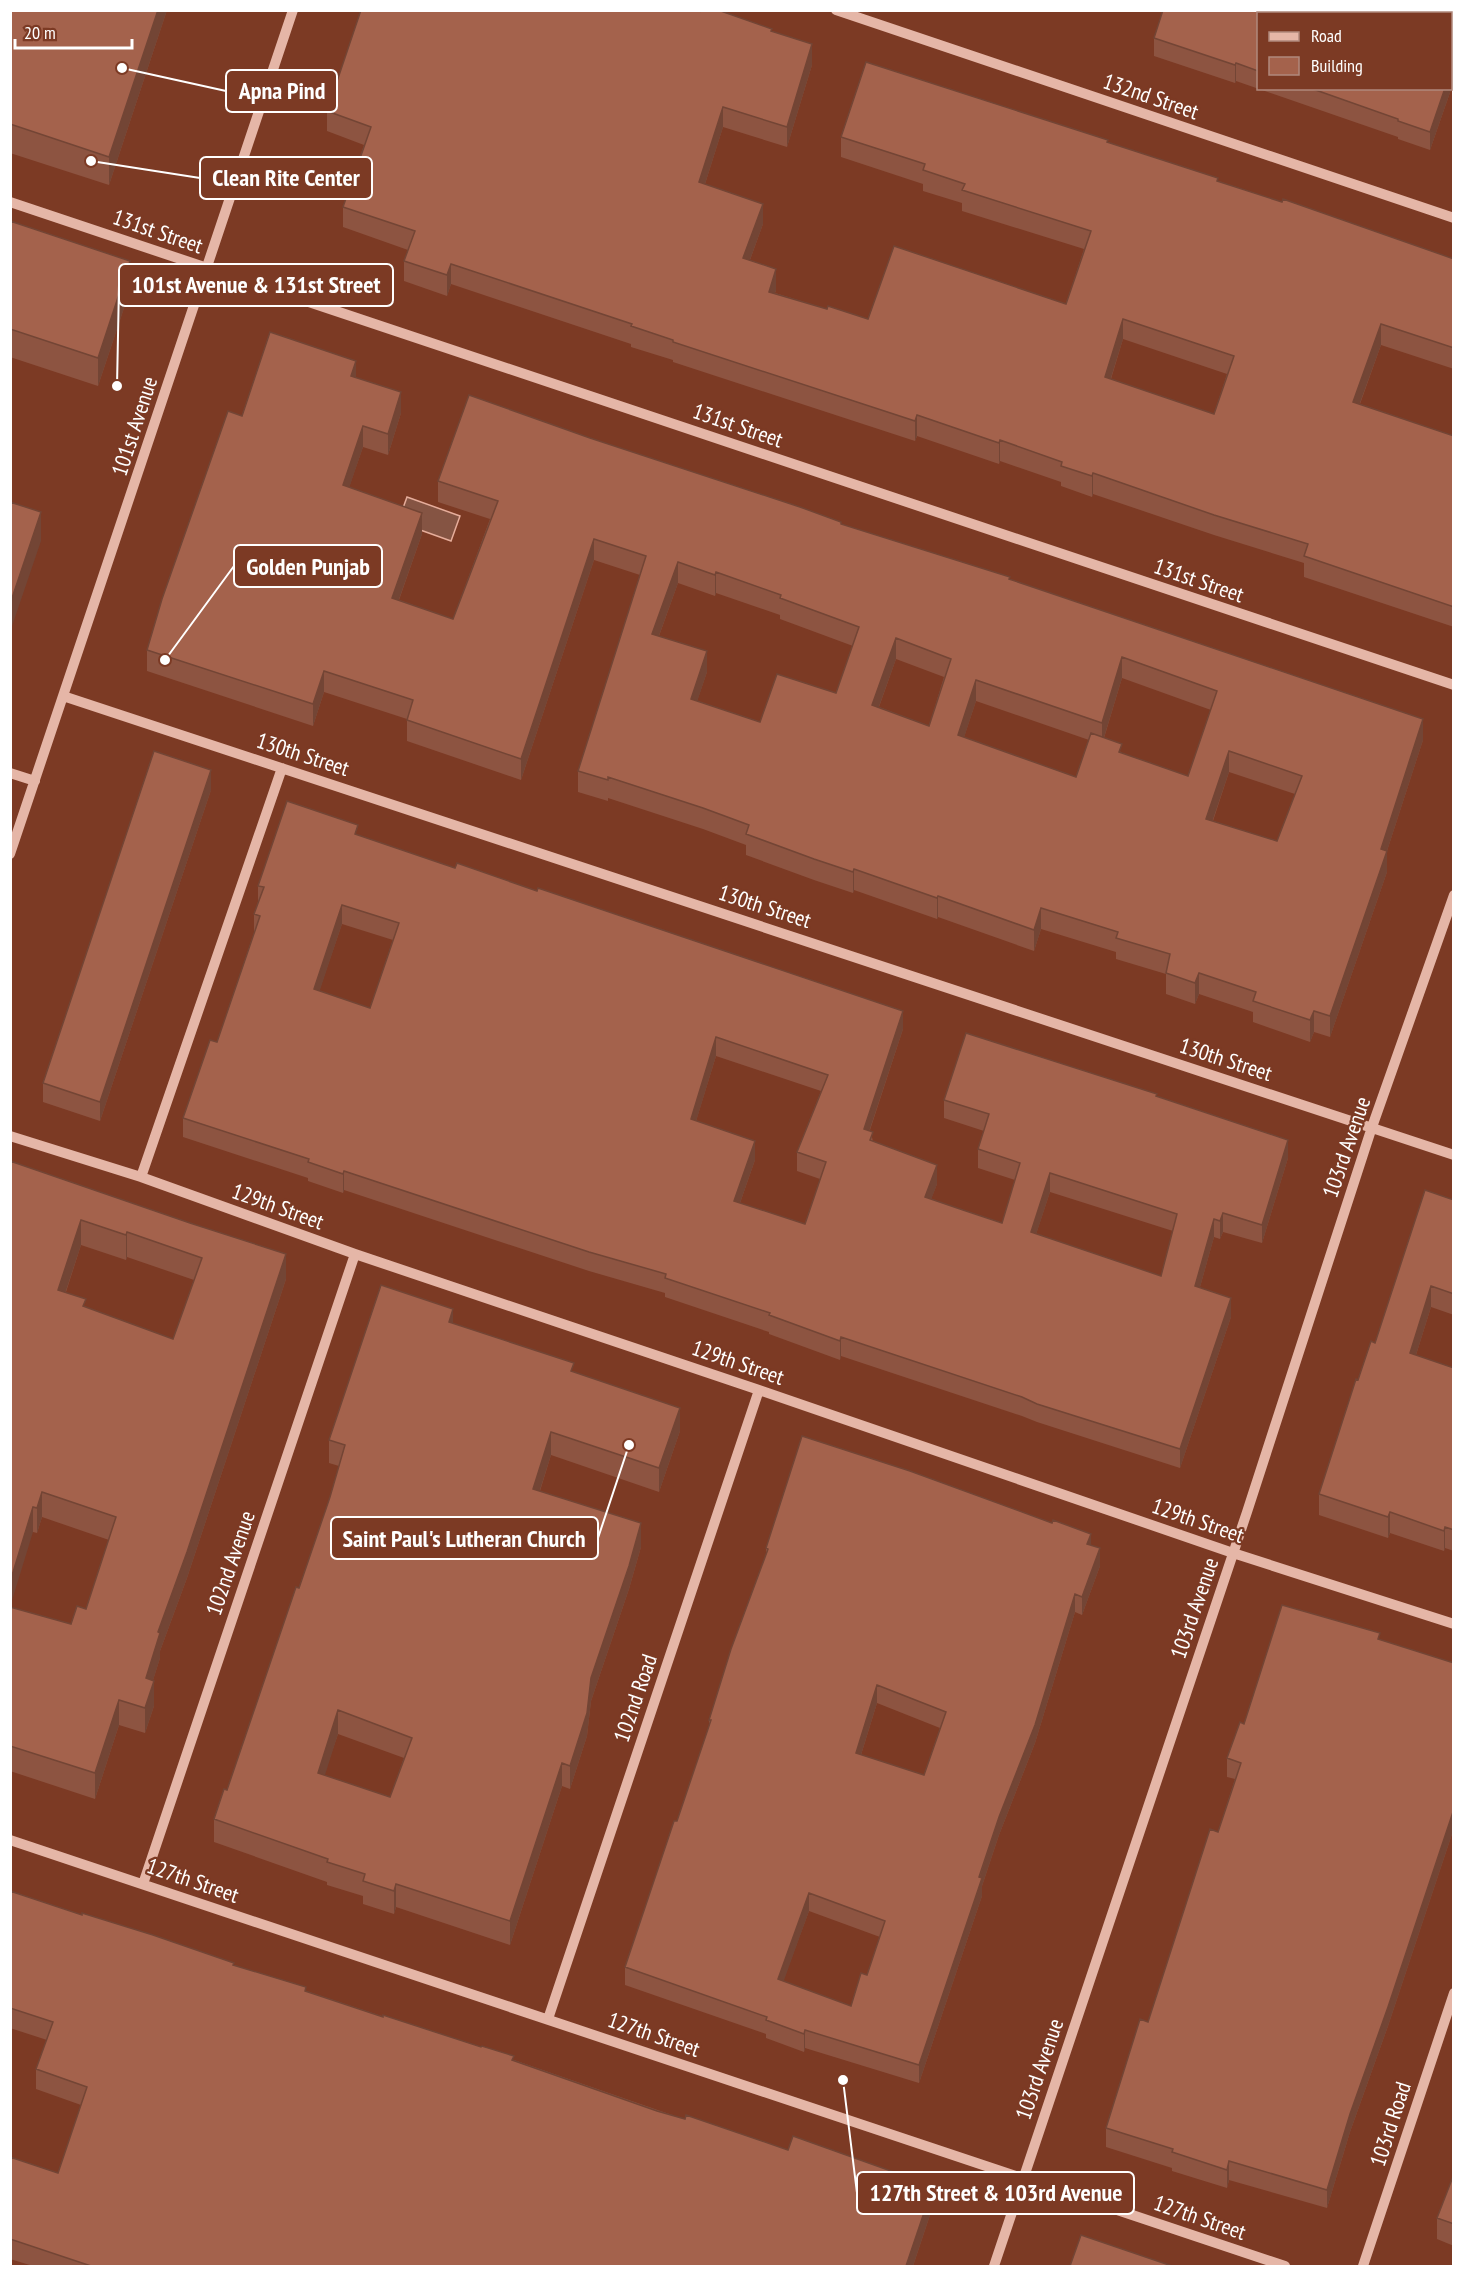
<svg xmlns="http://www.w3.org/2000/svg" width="1464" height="2277" font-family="'PT Sans Narrow',sans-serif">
	<rect width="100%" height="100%" fill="#7c3a24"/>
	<path fill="#855443" stroke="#e6ad9b" stroke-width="1.5" d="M407,497L460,516L451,541L398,522Z"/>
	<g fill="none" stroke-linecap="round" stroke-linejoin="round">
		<path stroke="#e5b6a7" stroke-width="10" d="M836,10L1454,218
			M10,202L1454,685
			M63,696L1454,1155
			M10,773L35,781
			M10,854L293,10
			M10,1136L141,1177L355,1254L759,1390L1233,1553L1454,1624
			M141,1177L282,768
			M10,1840L1285,2266
			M143,1884L355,1254
			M548,2019L759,1390
			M994,2266L1247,1512L1372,1127L1454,895
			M1363,2266L1454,1993"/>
	</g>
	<path fill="#8d5441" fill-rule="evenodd" d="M10,10H167L109,185L10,153Z
		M1454,10V81L1430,150L1398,139V137L1236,81L1235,83L1154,56V38L1258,14V88H1450Z
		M772,32L812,65L787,147L723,127L705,184L763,224L750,260L776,290L775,293L827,309L868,319L1066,304L1084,249L962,211V203L923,191V184L841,157V137L1108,143L1218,181L1454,259V369L1381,345L1360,404L1454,436V627L1304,577V563L1214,535L1093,494L1092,497L1061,486V482L1000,461L999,464L917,436L915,441L673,362V360L631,347V344L451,284L447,296L404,281V261L408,250L343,227V207L364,145L327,131V111ZM1123,339L1227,374L1214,414L1111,379Z
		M10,221L130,290L98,386L10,357Z
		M356,377L401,413L388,455L363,447L349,487L422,534L399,600L453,619L490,519L438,502V481L590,438L841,524L1010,580L1423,740L1387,851V872L1330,1037L1314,1032L1310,1042L1253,1022V1012L1199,994L1195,1004L1166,994V974L1116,959V952L1041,929L1034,951L938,917L937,919L854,890L853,893L814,880L746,855V845L703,829L608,798V801L578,792V771L640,575L594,560L521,780L407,741V719L324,692L313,726L147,671V650L242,416ZM678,583L715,596L716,593L780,615V619L853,646L836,693L760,722L697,701L707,672L659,636ZM896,659L944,677L929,726L879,707ZM1122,678L1211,710L1188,776L1122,753L1104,738ZM976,701L1089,740L1076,777L964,737ZM1229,772L1295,794L1277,841L1213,821Z
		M211,790L100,1121L43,1102V1083Z
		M358,835L903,1029L870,1130L873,1141L937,1184L931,1199L1002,1223L1015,1180L978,1168V1149L984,1131L944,1118V1100L1157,1097L1288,1158L1262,1243L1223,1232L1220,1239L1214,1237L1200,1287L1231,1317L1180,1468L1037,1422L1022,1416L841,1356L840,1360L769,1334V1332L665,1297V1293L589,1271L344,1190L343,1193L308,1181V1178L183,1137V1118L217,1042L254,933V914L258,902V886ZM342,924L393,940L370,1008L319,991ZM716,1056L821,1091L797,1152V1171L820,1179L805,1224L740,1203L755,1160L696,1121ZM1050,1192L1173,1231L1161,1276L1036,1234Z
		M10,1161L286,1279L187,1578L160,1651V1658L153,1680L154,1706L145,1733L119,1725L95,1799L10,1771V1607L71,1624L86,1609L109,1540L42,1517L37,1533L33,1532ZM81,1245L126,1260L127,1257L194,1280L173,1339L86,1307L66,1292Z
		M1454,1200V1315L1431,1307L1416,1355L1454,1368V1551L1445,1548L1444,1551L1390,1533L1388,1538L1319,1515V1494L1358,1380L1375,1343Z
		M453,1323L574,1372L680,1431L659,1492L551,1455L540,1491L641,1547L629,1589L591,1701L587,1736L570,1789L562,1786L510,1945L396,1907L394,1914L363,1904V1896L327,1885V1882L214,1842V1819L227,1790L299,1588L330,1497L339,1466L329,1463V1440ZM338,1734L404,1758L390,1797L324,1775Z
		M1091,1545L1100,1566L1082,1615L1075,1612L1035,1743L999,1835L982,1886V1896L919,2083L805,2048L804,2052L766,2038V2034L625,1985V1967L677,1821L709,1726V1720L766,1556V1548ZM877,1703L940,1728L924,1775L861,1755ZM809,1911L880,1937L867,1975L851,2006L783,1981Z
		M1380,1640L1454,1663V1828L1388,2026L1350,2132L1327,2208L1229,2180L1227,2188L1172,2171V2168L1106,2147V2128L1148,2022L1218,1832L1235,1779L1227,1777V1758L1244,1724Z
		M10,1891L234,1965L306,1991L514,2060L933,2206L913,2266H33L10,2259V2157L58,2173L81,2105L36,2089V2069L47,2040L10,2028Z
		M1454,2174V2246L1437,2239V2218Z"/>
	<path fill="#734535" d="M158,10H167L109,185V157Z
		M1297,10H1303L1302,14H1296Z
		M812,44V65L787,147V127Z
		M1236,63V81L1235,83V65Z
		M1454,63V81L1430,150V132L1445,88H1450V72Z
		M723,107V127L699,203V182Z
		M763,204V224L743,279V258Z
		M130,261V290L98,386V358Z
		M451,264V284L447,296V275Z
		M776,269V290L769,312V292Z
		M1123,319V339L1105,397V377Z
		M1381,324V345L1353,422V402Z
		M356,361V382L351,376Z
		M401,392V413L388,455V434Z
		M917,415V436L915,441V421Z
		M363,426V447L343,506V485Z
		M1000,440V461L999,464V443Z
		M1093,473V494L1092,497V476Z
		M41,512V541L10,632V604Z
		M422,513V534L392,619V598Z
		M594,539V560L521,780V759Z
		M678,562V583L652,655V634Z
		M716,572V593L715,596V575Z
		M896,638V659L872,726V705Z
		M707,651V672L691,720V699Z
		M1122,657V678L1102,744V723Z
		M324,671V692L313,726V704Z
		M976,680V701L958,756V735Z
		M1423,719V740L1387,851V872L1330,1037V1016L1381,849Z
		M1229,751V772L1206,840V819Z
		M211,770V790L100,1121V1102Z
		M854,869V890L853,893V872Z
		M938,896V917L937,919V898Z
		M342,905V924L314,1008V989Z
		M1041,908V929L1034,951V930Z
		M1199,973V994L1195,1004V983Z
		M903,1011V1029L864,1147V1129Z
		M1314,1011V1032L1310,1042V1020Z
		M716,1037V1056L691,1138V1119Z
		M1288,1140V1158L1262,1243V1225Z
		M755,1141V1160L734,1220V1201Z
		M937,1165V1184L925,1216V1197Z
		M344,1171V1190L343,1193V1174Z
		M1050,1173V1192L1031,1250V1232Z
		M1223,1213V1232L1220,1239V1221Z
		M1214,1219V1237L1195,1305V1286Z
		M81,1220V1245L58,1315V1290Z
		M127,1232V1257L126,1260V1235Z
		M286,1254V1279L187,1578L160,1651V1658L146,1703V1678L158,1632Z
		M1431,1286V1307L1410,1374V1353Z
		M1231,1298V1317L1180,1468V1449Z
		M453,1309V1333L449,1322Z
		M841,1337V1356L840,1360V1341Z
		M680,1408V1431L659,1492V1468Z
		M551,1432V1455L533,1512V1489Z
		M42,1492V1517L37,1533V1508Z
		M33,1507V1532L10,1607V1582Z
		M1390,1512V1533L1388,1538V1517Z
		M641,1523V1547L629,1589L591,1701L587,1736L570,1789V1766L591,1678Z
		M1445,1527V1548L1444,1551V1531Z
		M1091,1534V1552L1087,1544Z
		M1100,1548V1566L1082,1615V1597Z
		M1075,1594V1612L1035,1743L999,1835L982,1886V1896L919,2083V2065L999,1817Z
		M154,1681V1706L145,1733V1708Z
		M877,1685V1703L856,1771V1753Z
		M119,1700V1725L95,1799V1773Z
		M338,1710V1734L318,1797V1773Z
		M562,1763V1786L510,1945V1921Z
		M1454,1809V1828L1388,2026L1350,2132L1327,2208V2190L1350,2114Z
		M396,1884V1907L394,1914V1891Z
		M809,1893V1911L778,1997V1979Z
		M805,2030V2048L804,2052V2034Z
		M1229,2161V2180L1227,2188V2170Z
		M933,2186V2206L913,2266H906Z"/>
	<path fill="#a4624c" stroke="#734535" stroke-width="1.5" fill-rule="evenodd" d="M10,10H158L109,157L10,124Z
		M361,10H698L700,11V10H718L772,29L771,31L812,44L787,127L723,107L699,182L763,204L743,258L776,269L769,292L827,309L828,306L868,319L894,246L1066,304L1091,231L962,190L965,184L923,170L925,164L841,137L866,62L1108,140L1107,142L1218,178L1217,181L1282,202L1283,199L1454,259V348L1381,324L1353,402L1454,436V607L1304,556L1308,544L1214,515L1093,473L1092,476L1061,466L1062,462L1000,440L999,443L917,415L915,421L673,342V340L631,326L632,324L451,264L447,275L404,261L415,231L343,207L371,127L327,111ZM1123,319L1234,356L1214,414L1105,377Z
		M1163,10H1297L1296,14H1258V71L1236,63L1235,65L1154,38Z
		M1440,10H1454V63L1450,72V14H1439Z
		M1310,88H1445L1430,132L1398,121V119Z
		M10,221L130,261L98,358L10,329Z
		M270,332L356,361L351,376L401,392L388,434L363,426L343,485L422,513L392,598L453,619L498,501L438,481L469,395L590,438L800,507L841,522V524L1010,577L1009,579L1423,719L1381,849L1387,851L1330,1016L1314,1011L1310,1020L1253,1001L1256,992L1199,973L1195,983L1166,973L1170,954L1116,938L1118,932L1041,908L1034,930L938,896L937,898L854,869L853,872L814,859L746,834L749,825L703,808L608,777V780L578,771L646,556L594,539L521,759L407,720L413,700L324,671L313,704L147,650L162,599L228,411L242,416ZM678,562L715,575L716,572L781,595L780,598L859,627L836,693L777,674L760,722L691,699L707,651L652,634ZM896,638L951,659L929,726L872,705ZM1122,657L1217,691L1188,776L1119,752L1122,744L1091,733L1076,777L958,735L976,680L1102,723ZM1229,751L1302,776L1277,841L1206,819Z
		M10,502L41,512L10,604Z
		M154,751L211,770L100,1102L43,1083Z
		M287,801L358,825L355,834L455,868L457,863L537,891L538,888L903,1011L864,1129L873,1132L870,1140L937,1165L925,1197L963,1210L1002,1223L1020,1163L978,1149L989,1114L944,1100L966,1033L1157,1094L1156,1096L1288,1140L1262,1225L1223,1213L1220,1221L1214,1219L1195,1286L1231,1298L1180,1449L1037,1404L1022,1397L841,1337L840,1341L769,1315L770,1313L665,1278L666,1274L589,1252L344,1171L343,1174L308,1162L309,1159L183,1118L210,1040L217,1042L260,916L254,914L264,887L258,886ZM342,905L399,923L370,1008L314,989ZM716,1037L828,1075L797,1152L826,1162L805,1224L734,1201L755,1141L691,1119ZM1050,1173L1177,1214L1161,1276L1031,1232Z
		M10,1161L190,1223L286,1254L187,1552L158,1632L160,1633L146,1678L154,1681L145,1708L119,1700L95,1773L10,1746V1607L71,1624L77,1606L86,1609L116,1517L42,1492L37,1508L33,1507L10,1582ZM81,1220L126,1235L127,1232L202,1258L173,1339L83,1306L86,1299L58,1290Z
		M1425,1190L1454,1200V1294L1431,1286L1410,1353L1454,1368V1530L1445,1527L1444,1531L1390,1512L1388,1517L1319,1494L1356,1379L1358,1380L1371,1341L1375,1343Z
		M381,1285L453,1309L449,1322L574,1363L571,1371L680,1408L659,1468L551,1432L533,1489L641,1523L629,1566L591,1678L587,1713L570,1766L562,1763L510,1921L396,1884L394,1891L363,1881L365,1874L327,1862L328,1859L214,1819L224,1789L227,1790L296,1587L299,1588L330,1497L345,1445L329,1440ZM338,1710L412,1738L390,1797L318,1773Z
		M802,1436L910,1471L1052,1523L1053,1520L1091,1534L1087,1544L1100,1548L1082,1597L1075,1594L1035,1725L999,1817L979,1877L982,1878L919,2065L805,2030L804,2034L766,2020L767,2017L625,1967L674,1821H677L711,1720H709L731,1649L768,1549L766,1548ZM877,1685L946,1712L924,1775L856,1753ZM809,1893L885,1921L867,1975L861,1973L851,2006L778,1979Z
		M1282,1605L1380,1633L1378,1639L1454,1663V1809L1388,2007L1350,2114L1327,2190L1229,2161L1227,2170L1172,2152L1173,2149L1106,2128L1140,2019L1148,2022L1210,1829L1218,1832L1241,1763L1227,1758L1240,1722L1244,1724Z
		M10,1891L82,1915V1913L153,1935L234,1963L233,1965L306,1987L305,1991L383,2017V2015L481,2047L482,2046L514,2056L512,2060L657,2111L685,2119L686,2115L788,2150L793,2136L933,2186L906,2266H91L10,2239V2157L58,2173L87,2087L36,2069L53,2022L10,2008Z
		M1454,2174V2224L1437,2218Z
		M1081,2235L1172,2266H1070Z"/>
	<g text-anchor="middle" stroke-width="4.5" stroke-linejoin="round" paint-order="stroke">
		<g font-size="22" fill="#fff" stroke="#7c3a24">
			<text transform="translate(1151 96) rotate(19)" y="8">132nd Street</text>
			<text transform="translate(158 231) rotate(19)" y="8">131st Street</text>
			<text transform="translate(738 425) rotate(19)" y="8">131st Street</text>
			<text transform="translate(134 426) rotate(-72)" y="8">101st Avenue</text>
			<text transform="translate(1199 580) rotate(19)" y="8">131st Street</text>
			<text transform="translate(303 754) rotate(18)" y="8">130th Street</text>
			<text transform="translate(765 906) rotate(18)" y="8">130th Street</text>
			<text transform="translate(1226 1059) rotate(18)" y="8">130th Street</text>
			<text transform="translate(1346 1147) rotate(-71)" y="8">103rd Avenue</text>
			<text transform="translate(278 1206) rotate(20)" y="8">129th Street</text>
			<text transform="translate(738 1362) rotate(19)" y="8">129th Street</text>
			<text transform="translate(1198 1520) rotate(19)" y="8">129th Street</text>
			<text transform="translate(230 1563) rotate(-71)" y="8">102nd Avenue</text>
			<text transform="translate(1194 1608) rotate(-71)" y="8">103rd Avenue</text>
			<text transform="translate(635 1698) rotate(-71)" y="8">102nd Road</text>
			<text transform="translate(193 1880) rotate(19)" y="8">127th Street</text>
			<text transform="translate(654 2034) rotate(19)" y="8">127th Street</text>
			<text transform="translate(1039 2069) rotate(-71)" y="8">103rd Avenue</text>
			<text transform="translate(1390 2124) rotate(-72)" y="8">103rd Road</text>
			<text transform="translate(1200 2217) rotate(19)" y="8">127th Street</text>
		</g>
	</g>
	<path fill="none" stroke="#fff" stroke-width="2" d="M122 68L226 91M91 161L200 178M117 386L119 285M165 660L234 566M629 1445L598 1538M843 2080L857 2193"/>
	<g fill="#fff" stroke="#7c3a24" stroke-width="2">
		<circle cx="122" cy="68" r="6"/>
		<circle cx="91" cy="161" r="6"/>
		<circle cx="117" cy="386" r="6"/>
		<circle cx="165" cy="660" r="6"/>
		<circle cx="629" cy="1445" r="6"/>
		<circle cx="843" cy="2080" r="6"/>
	</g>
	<g fill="#7c3a24" stroke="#fff" stroke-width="2">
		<rect x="226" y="70" width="111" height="42" rx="6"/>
		<rect x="200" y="157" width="172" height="42" rx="6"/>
		<rect x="119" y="264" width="274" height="42" rx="6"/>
		<rect x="234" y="545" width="148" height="42" rx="6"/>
		<rect x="331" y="1517" width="267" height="42" rx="6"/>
		<rect x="857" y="2172" width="277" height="42" rx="6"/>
	</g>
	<g font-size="24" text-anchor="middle" font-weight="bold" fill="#fff">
		<text x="282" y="99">Apna Pind</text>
		<text x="286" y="186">Clean Rite Center</text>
		<text x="256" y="293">101st Avenue &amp; 131st Street</text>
		<text x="308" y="575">Golden Punjab</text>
		<text x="464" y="1547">Saint Paul's Lutheran Church</text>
		<text x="996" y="2201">127th Street &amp; 103rd Avenue</text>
	</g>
	<rect width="1464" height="2277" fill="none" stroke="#ffffff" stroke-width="24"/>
	<rect x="1257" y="12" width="195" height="78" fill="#7c3a24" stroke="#b0897c" stroke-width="1.5"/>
	<rect x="1269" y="32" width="30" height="9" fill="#e5b6a7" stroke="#b0897c" stroke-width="1.5"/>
	<text x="1311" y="42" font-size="18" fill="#ffffff">Road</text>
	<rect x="1269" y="57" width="30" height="18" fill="#a4624c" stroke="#b0897c" stroke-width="1.5"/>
	<text x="1311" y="72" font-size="18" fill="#ffffff">Building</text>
	<path d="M15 39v9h117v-9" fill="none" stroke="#ffffff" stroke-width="3"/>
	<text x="24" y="39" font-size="18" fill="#ffffff" stroke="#7c3a24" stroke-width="4.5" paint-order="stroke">20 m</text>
</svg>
